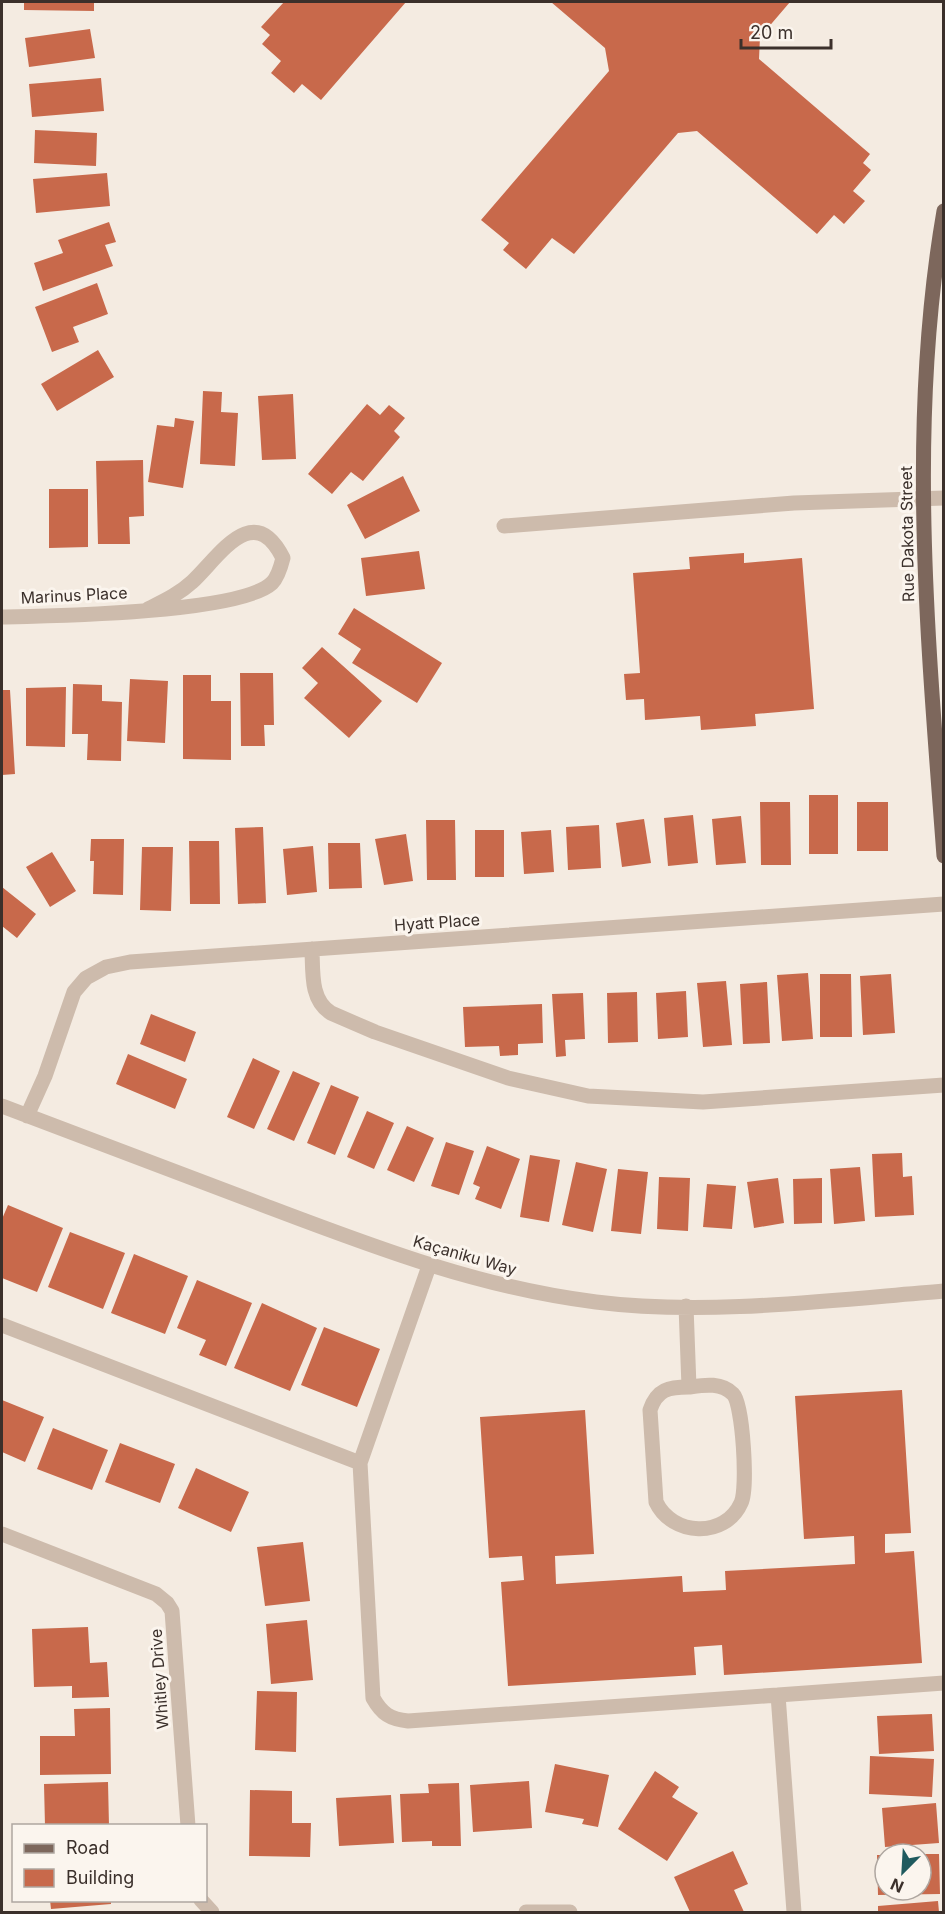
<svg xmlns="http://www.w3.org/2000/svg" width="945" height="1914" font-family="Inter,sans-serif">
	<rect width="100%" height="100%" fill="#f4ebe1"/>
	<path fill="#c8694b" d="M24,2H94V11L24,10Z
		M284,2H406L321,100L302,84L294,93L271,73L281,61L262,44L270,35L261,27Z
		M551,2H790L760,37L759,59L870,154L863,163L871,170L853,191L865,201L844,224L834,215L817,234L697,131L678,133L574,254L552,238L526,269L503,250L509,243L481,220L609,71L605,48Z
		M90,29L95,58L29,67L25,38Z
		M101,78L104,111L32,117L29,84Z
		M35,130L97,133L96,166L34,163Z
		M107,173L110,206L36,213L33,179Z
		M109,222L116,242L105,245L113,266L43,291L34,263L63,253L58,240Z
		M97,283L108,314L73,327L79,342L52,352L35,307Z
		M98,350L114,377L57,411L41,384Z
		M203,391L222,392L221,412L238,413L235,466L200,464Z
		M293,394L296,459L262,460L258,396Z
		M367,404L380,415L389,405L405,418L394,431L400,437L363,481L351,472L332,494L308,474Z
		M175,418L194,421L183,488L148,482L157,425L174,427Z
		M143,460L144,516L129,517L130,544H98L96,461Z
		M403,476L420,511L365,539L347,505Z
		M49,489H88V547L49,548Z
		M419,551L425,589L366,596L361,558Z
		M744,553V563L802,558L814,709L755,714L756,726L701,730L700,716L645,720L644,699L626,700L624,674L640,673L633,573L690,569L689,557Z
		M354,608L442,663L417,703L352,663L361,649L338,634Z
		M322,647L382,701L349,738L304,698L318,683L302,668Z
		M240,673H273L274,725H264L265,746H241Z
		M183,675H211V701H231V760L183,759Z
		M130,679L168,681L165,743L127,741Z
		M73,684L102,685V701L122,702L121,761L87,760L88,734H72Z
		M66,687L65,747L26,746V688Z
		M2,690H10L15,774L2,775Z
		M809,795H838V854H809Z
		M760,802H790L791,865H761Z
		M857,802H888V851H857Z
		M693,815L698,863L668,866L664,818Z
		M741,816L746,863L716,865L712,819Z
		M644,819L651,863L622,867L616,823Z
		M426,820H455L456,880H427Z
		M599,825L601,868L568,870L566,827Z
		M263,827L266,903L238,904L235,828Z
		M475,830H504V877H475Z
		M551,830L554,872L524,874L521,832Z
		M406,834L413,881L384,885L375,839Z
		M91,839H124L123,895L93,894L94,861H90Z
		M189,841H219L220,904H190Z
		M328,843H360L362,888L329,889Z
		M313,846L317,892L287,895L283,849Z
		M142,847H173L171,911L140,910Z
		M52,852L76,891L50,907L26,867Z
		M2,887L36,914L17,938L2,926Z
		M808,973L813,1039L782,1041L777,975Z
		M820,974H851L852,1037H820Z
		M891,974L895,1033L863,1035L860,976Z
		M726,981L732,1045L703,1047L697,983Z
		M767,982L770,1043L743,1044L740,984Z
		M686,991L688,1037L658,1039L656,993Z
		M637,992L638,1042L608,1043L607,993Z
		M583,993L585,1039L565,1040L566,1056L556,1057L552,994Z
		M542,1004L543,1043L518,1044V1055L500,1056L499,1046L465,1047L463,1007Z
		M151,1014L196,1032L185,1062L140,1044Z
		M128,1054L187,1079L175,1109L116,1084Z
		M253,1058L280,1071L254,1129L227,1117Z
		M293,1071L320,1083L294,1141L267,1129Z
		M331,1085L359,1097L335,1155L307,1143Z
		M367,1111L394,1123L374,1169L347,1157Z
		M407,1126L434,1138L414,1182L387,1170Z
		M446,1142L474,1151L459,1195L431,1186Z
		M487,1146L520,1159L501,1209L475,1199L480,1187L473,1184Z
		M902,1153L903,1177L912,1176L914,1215L875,1217L872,1154Z
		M530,1155L560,1160L549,1222L520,1217Z
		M576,1162L607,1169L593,1232L562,1225Z
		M860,1167L865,1221L834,1224L830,1169Z
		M618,1169L648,1172L641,1234L611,1231Z
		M659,1177L690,1178L688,1231L657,1229Z
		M778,1178L784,1223L754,1228L747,1182Z
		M822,1178V1223L794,1224L793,1179Z
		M707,1184L736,1186L732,1229L703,1227Z
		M8,1205L63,1228L37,1292L2,1278V1219Z
		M70,1232L125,1253L103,1309L48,1287Z
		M134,1254L188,1276L165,1334L111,1313Z
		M197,1280L252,1303L226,1366L199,1355L206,1340L177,1328Z
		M262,1303L317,1328L290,1391L234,1368Z
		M324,1327L380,1349L357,1407L301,1385Z
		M902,1390L911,1533L885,1534V1553L914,1551L922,1663L724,1675L722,1645L694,1647L696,1675L508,1686L501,1582L524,1580L522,1556L489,1558L480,1417L585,1410L594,1554L555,1556L556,1584L682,1576L683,1592L726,1590L725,1571L855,1564L854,1536L804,1539L795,1396Z
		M2,1400L44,1417L25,1462L2,1452Z
		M53,1428L108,1450L92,1490L37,1469Z
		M120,1443L175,1464L160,1503L105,1482Z
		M196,1468L249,1492L231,1532L178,1508Z
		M303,1542L310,1601L265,1606L257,1547Z
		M307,1620L313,1680L271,1684L266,1624Z
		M88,1627L90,1663L107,1662L109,1697L72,1698V1686L34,1687L32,1629Z
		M257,1691L297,1692L296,1752L255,1750Z
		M110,1708L111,1774L40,1775V1736H75L74,1709Z
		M932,1714L934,1751L879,1754L877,1716Z
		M870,1756L934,1759L932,1797L869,1794Z
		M555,1764L609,1775L598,1827L582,1824L584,1819L545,1812Z
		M655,1771L679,1787L672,1797L698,1813L667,1861L618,1829Z
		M529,1781L532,1828L473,1832L470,1785Z
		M108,1782L109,1826H45L44,1784Z
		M459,1783L461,1846H432V1841L402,1842L400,1794L429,1793L428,1784Z
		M250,1790L292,1791V1823H311L310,1857L249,1856Z
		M391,1795L394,1843L339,1846L336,1798Z
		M936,1803L939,1843L885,1847L882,1808Z
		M733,1851L748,1884L734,1890L744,1912H690L674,1877Z
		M921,1854H939L940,1894L878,1895L877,1855H885V1890H921Z
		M50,1900H111V1904L51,1909Z
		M938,1901L939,1912H878V1906Z"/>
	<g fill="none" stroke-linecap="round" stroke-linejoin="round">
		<path stroke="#cdbbac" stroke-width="15" d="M504,526L794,503L944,498
			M2,617C52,616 240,613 272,583C278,577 281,566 283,558C253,499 219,557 192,582C179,594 164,601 148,609
			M312,949C313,972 310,1000 331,1013L375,1032L508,1078L588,1096L703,1102L944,1085
			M2,1106C89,1139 176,1172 263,1205C374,1247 477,1287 596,1302C707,1316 832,1300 944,1291
			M27,1116L45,1076L74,992L86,978L106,967L130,962L944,904
			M429,1266L360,1463L373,1698C382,1714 390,1719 408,1721L778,1695L794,1912
			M686,1306L689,1387C669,1387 657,1389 650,1410L656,1502C672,1536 725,1539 741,1503C748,1489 743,1404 733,1394C721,1382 704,1385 689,1387
			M2,1325L360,1463
			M2,1534L156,1594L167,1603L172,1611L188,1826
			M778,1695L944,1683
			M201,1900L212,1912
			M526,1912H570"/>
		<path stroke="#7d675c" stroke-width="15" d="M944,211C907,425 928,641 944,856"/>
	</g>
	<g text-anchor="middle" stroke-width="6" stroke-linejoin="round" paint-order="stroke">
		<g font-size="16" fill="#3b302b" stroke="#fbf5ee">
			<text transform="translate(907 534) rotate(-91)" y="6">Rue Dakota Street</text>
			<text transform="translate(74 595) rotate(-3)" y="6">Marinus Place</text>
			<text transform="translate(437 922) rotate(-4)" y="6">Hyatt Place</text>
			<text transform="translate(465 1255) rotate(16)" y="6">Kaçaniku Way</text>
			<text transform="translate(159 1679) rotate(-94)" y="6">Whitley Drive</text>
		</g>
	</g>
	<rect width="945" height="1914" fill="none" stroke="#3b302b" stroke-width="6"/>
	<rect x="12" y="1824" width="195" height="78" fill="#fbf5ee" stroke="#aea6a0" stroke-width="1.5"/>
	<rect x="24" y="1844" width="30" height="9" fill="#7d675c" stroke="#aea6a0" stroke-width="1.5"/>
	<text x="66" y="1854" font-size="18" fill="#3b302b">Road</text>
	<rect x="24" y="1869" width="30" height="18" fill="#c8694b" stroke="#aea6a0" stroke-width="1.5"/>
	<text x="66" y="1884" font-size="18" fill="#3b302b">Building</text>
	<g transform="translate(903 1872) rotate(204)"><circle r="28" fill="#fbf5ee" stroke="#aea6a0" stroke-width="1.5"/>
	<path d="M0-4.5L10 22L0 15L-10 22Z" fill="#1f5a5e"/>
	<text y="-9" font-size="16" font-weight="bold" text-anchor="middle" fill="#3b302b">N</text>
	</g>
	<path d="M741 39v9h90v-9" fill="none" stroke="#3b302b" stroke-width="3"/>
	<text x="750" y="39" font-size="18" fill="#3b302b" stroke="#fbf5ee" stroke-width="4.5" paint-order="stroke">20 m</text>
</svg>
